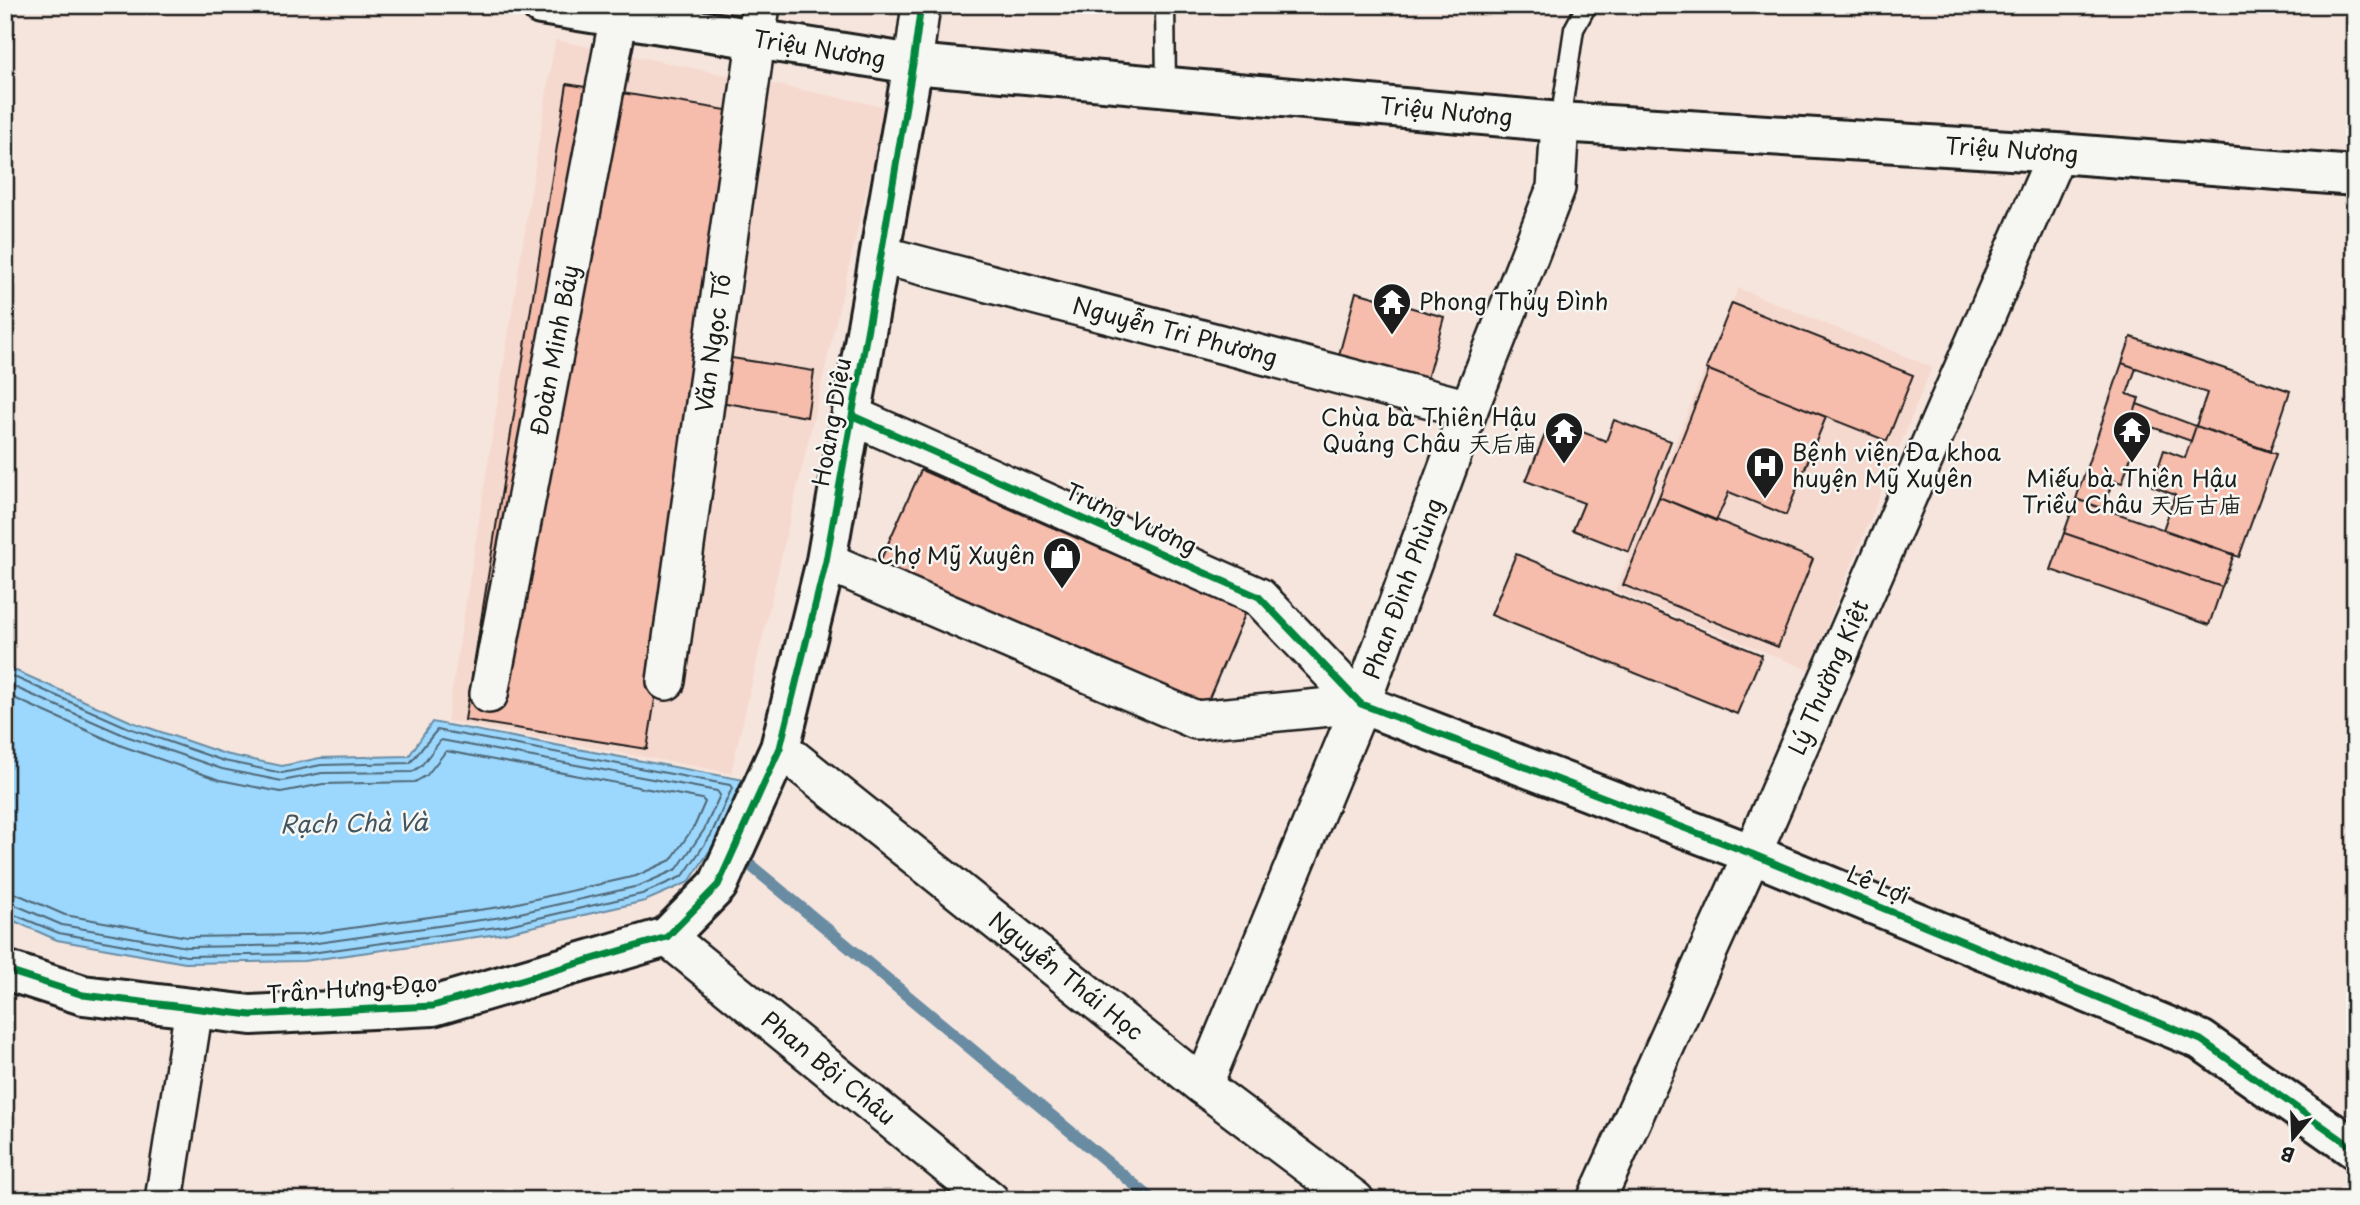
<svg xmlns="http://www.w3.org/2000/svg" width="2360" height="1205" font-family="'Playpen Sans','LXGW WenKai TC',sans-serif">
	<rect width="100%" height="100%" fill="#f6e5dd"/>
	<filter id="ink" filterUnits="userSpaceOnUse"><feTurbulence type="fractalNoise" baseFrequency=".0143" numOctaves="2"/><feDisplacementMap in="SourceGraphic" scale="14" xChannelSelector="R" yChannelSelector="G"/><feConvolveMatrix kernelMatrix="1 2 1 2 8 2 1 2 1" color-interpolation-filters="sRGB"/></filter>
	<g filter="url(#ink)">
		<path fill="#f6d9ce" d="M555,40L886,107L731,773L447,721Z
			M1738,288L1932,367L1809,670L1615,591Z"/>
		<path fill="#9cd7fd" stroke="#698ca3" stroke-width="2" d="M5,666L132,722L225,754L282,766L320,758L409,756L432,722L744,780L718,838L689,882L645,901L505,933L304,961L185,963L57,940L5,917Z"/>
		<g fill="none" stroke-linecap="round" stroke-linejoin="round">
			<path stroke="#4f6776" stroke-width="2" d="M5,673L129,728L224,761L282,773L321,765L410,763L437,730L730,785L732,788L711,835L683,876L642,894L504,926L304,954L186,956L59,933L5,911
				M5,683L126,736L222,769L282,781L322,773L412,772L421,766L441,740L717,791L720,795L704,830L677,869L639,886L502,917L303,945L187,947L62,925L13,904L5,903
				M5,694L122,746L220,780L281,792L323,784L415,782L427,775L446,751L702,799L705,802L695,825L671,860L636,876L500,907L302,935L187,937L65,915L17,894L5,892"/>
			<path stroke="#698ca3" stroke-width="12" d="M738,855L1153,1200"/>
		</g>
		<path fill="#f6bcac" stroke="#1c1c1c" stroke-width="2" d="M567,84L757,115L719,356L814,371L807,417L703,399L647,749L465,720Z
			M1356,292L1444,317L1427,379L1339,355Z
			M1732,303L1913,375L1887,441L1706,369Z
			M2131,337L2290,391L2270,451L2196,426L2207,393L2122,363Z
			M2122,363L2136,368L2127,394L2139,398L2132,420L2142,424L2122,483L2113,480L2103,509L2076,499Z
			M1709,370L1826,417L1786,515L1729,492L1716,521L1659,497Z
			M2137,404L2196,426L2191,441L2132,420Z
			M1551,420L1606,441L1614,420L1671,441L1629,552L1573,530L1584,503L1526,481Z
			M2196,426L2276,454L2239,557L2163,530L2175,495L2152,486L2164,450L2185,458Z
			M921,470L1246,612L1204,710L877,568Z
			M1659,497L1813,559L1778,647L1623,585Z
			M2076,499L2234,554L2222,587L2064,533Z
			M2064,533L2222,587L2209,625L2051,570Z
			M1516,554L1762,655L1737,714L1491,615Z"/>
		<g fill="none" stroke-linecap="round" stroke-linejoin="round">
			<g stroke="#1c1c1c" stroke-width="23">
				<path id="service" d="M1165,5L1166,86
					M1560,122L1574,29L1587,5"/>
			</g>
			<g stroke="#1c1c1c" stroke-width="42">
				<g id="minor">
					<path d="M913,64L921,5"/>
					<path id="s1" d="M881,255L1469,409"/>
					<path d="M853,416L1259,597L1361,704"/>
					<path d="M826,561L1196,720L1361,704"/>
					<path id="s2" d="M666,681L761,5"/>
					<path id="s3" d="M489,694L621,5"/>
					<path id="s4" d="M780,748L1203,1086L1355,1200"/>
					<path id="s5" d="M667,937L990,1200"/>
					<path id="s6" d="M1203,1086L1361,704L1469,409L1556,188L1560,122"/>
					<path d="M164,1200L194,1008"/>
					<path id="s7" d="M1596,1200L1752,854L2057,153"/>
				</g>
			</g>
			<g stroke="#1c1c1c" stroke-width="44">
				<path id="tertiary" d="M1361,704L1752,854L2201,1040L2355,1149
					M5,970L83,995L251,1015L433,1006L667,937L718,885L780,748L826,561L913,64"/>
			</g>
			<g stroke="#1c1c1c" stroke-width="44">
				<g id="secondary">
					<path id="s8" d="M541,5L913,64L1560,122L2057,153L2355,176"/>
				</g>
			</g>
			<use href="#service" stroke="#f6f6f2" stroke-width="18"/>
			<use href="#minor" stroke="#f6f6f2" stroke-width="37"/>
			<use href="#tertiary" stroke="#f6f6f2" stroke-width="38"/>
			<use href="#secondary" stroke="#f6f6f2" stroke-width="38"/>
			<g stroke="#f6f6f2" stroke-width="11">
				<path id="cycleway" d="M853,416L1259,597L1361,704L1752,854L2201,1040L2355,1149
					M5,970L83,995L251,1015L433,1006L667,937L718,885L780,748L826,561L881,255L913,64L921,5"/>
			</g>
			<use href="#cycleway" stroke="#00873e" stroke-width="7"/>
		</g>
	</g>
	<defs>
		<g id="temple-pin" transform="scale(2.0125)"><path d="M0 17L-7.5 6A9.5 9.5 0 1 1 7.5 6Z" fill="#1c1c1c" stroke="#f6f6f2"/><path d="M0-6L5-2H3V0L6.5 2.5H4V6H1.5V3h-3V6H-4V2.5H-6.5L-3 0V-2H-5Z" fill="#fff"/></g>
		<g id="hospital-pin" transform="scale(2.0125)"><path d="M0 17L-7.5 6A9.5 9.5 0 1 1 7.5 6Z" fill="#1c1c1c" stroke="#f6f6f2"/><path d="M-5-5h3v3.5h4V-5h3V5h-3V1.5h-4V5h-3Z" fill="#fff"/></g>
		<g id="shop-pin" transform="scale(2.0125)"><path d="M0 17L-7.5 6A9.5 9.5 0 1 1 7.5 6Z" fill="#1c1c1c" stroke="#f6f6f2"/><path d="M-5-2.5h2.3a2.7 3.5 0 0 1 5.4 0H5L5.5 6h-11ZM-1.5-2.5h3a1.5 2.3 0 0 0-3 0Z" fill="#fff"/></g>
	</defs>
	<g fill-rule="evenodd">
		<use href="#temple-pin" x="1392" y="302"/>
		<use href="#temple-pin" x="2132" y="430"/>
		<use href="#temple-pin" x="1564" y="431"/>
		<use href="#hospital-pin" x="1765" y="466"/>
		<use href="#shop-pin" x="1062" y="556"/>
	</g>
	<g text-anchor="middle" stroke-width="5" stroke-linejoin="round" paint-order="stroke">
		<g font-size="23" fill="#1c1c1c" stroke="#f6f6f2">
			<text dy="8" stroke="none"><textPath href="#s8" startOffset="282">Triệu Nương</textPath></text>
			<text dy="8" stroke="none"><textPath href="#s8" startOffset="912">Triệu Nương</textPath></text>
			<text dy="8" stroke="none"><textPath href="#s8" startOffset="1479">Triệu Nương</textPath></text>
			<text dy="8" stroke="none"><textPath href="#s1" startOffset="304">Nguyễn Tri Phương</textPath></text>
			<text dy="8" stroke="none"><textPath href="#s2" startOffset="341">Văn Ngọc Tố</textPath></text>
			<text dy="8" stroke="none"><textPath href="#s3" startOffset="350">Đoàn Minh Bảy</textPath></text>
			<text transform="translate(832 422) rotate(-80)" y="8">Hoàng Diệu</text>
			<text transform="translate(1131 519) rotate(24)" y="8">Trưng Vương</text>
			<text dy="8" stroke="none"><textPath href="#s6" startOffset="536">Phan Đình Phùng</textPath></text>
			<text dy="8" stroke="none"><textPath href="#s7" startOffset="572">Lý Thường Kiệt</textPath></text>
			<text transform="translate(1878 885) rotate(22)" y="8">Lê Lợi</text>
			<text dy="8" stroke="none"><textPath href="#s4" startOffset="366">Nguyễn Thái Học</textPath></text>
			<text transform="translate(352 989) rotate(-4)" y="8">Trần Hưng Đạo</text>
			<text dy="8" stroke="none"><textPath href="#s5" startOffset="208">Phan Bội Châu</textPath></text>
		</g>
		<g font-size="23" fill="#1c1c1c" stroke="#f6f6f2" text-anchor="start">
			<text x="1419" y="310">Phong Thủy Đình</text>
			<text x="1537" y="426" text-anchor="end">Chùa bà Thiên Hậu<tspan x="1537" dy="26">Quảng Châu 天后庙</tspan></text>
			<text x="1792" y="461">Bệnh viện Đa khoa<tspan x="1792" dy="26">huyện Mỹ Xuyên</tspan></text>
			<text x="2132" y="487" text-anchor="middle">Miếu bà Thiên Hậu<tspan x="2132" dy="26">Triều Châu 天后古庙</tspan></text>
			<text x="1035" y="564" text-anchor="end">Chợ Mỹ Xuyên</text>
		</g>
		<g font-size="24" font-style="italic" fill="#425460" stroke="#f6f6f2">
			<text transform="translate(354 824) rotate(-1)" y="8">Rạch Chà Và</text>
		</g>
	</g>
	<rect width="2360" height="1205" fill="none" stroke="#f6f6f2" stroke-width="28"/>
	<rect x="14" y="14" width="2332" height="1177" fill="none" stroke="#1c1c1c" stroke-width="2.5" filter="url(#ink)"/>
	<g transform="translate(2293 1138) rotate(199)" stroke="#f6f6f2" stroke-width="5" paint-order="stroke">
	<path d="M0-5L12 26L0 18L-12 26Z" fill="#1c1c1c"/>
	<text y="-10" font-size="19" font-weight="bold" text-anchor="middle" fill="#1c1c1c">B</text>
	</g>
</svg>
